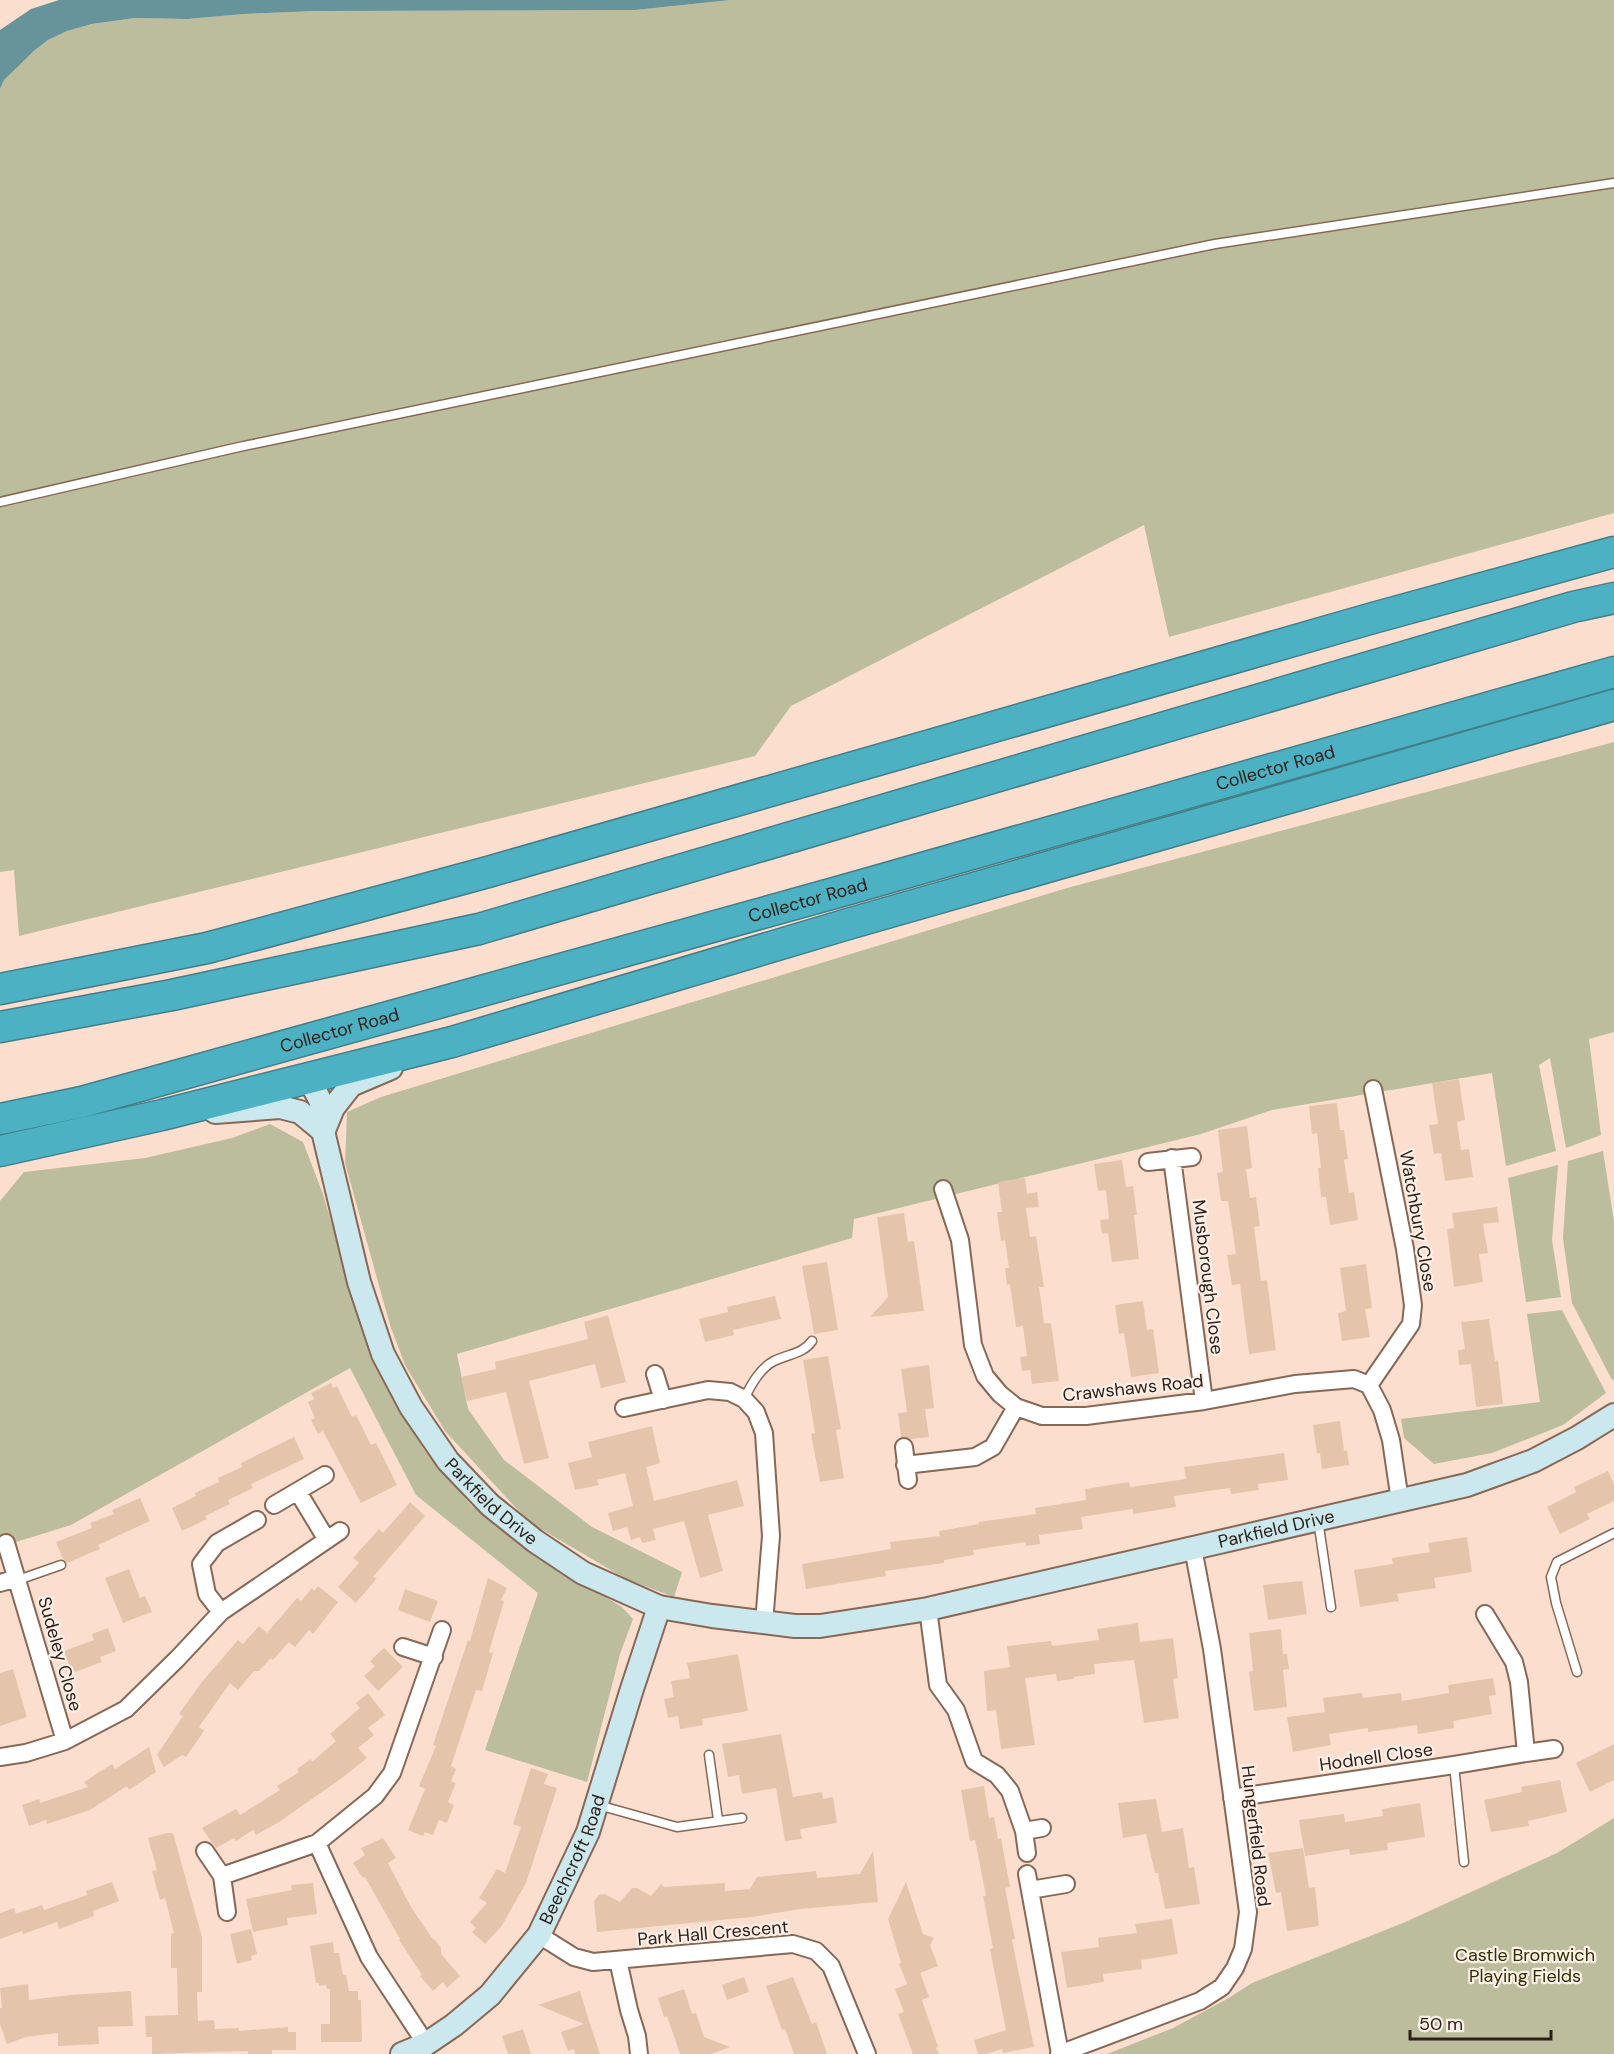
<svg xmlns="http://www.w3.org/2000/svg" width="1614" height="2054" font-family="'DM Sans',sans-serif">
	<rect width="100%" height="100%" fill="#fcdecf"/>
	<path fill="#bbbd9d" d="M731,0H1614V513L1169,637L1144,525L791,706L755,756L19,936L14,870L0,872V89L4,80L35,50L48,40L67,31L92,24L135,18L187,19L244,14L317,11L635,10Z
		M1614,742V1032L1589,1039L1601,1135L1566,1148L1550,1058L1539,1065L1556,1151L1506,1166L1492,1073L1272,1110L1201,1134L854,1219L852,1238L457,1354L468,1409L504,1460L592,1527L682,1572L674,1597L626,1579L529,1522L445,1431L405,1365L390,1325L345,1163L347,1112L381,1097L1067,888Z
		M270,1124L303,1142L323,1194L368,1348L423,1448L471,1505L522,1547L622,1607L633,1619L620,1654L587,1782L485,1750L538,1593L416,1495L350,1368L71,1525L0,1547V1201L24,1172L145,1158L232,1138Z
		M1603,1151L1614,1222V1379L1612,1380L1572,1303L1563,1238L1568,1161Z
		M1558,1165L1552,1240L1561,1297L1526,1302L1508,1178Z
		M1562,1310L1606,1393L1563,1425L1492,1453L1434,1464L1404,1438L1401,1419L1540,1402L1527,1314Z
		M1614,1818V2054H1107L1173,2028L1227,1999L1252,1983L1403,1923L1557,1853Z"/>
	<path fill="#67939a" d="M59,0H731L635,10L317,11L244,14L187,19L135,18L92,24L67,31L48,40L35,50L4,80L0,89V30L31,9Z"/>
	<path fill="#e4c5ac" d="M1459,1079L1465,1120L1457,1122L1461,1150L1469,1149L1473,1177L1445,1181L1441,1153L1434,1154L1429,1125L1438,1124L1432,1083Z
		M1337,1103L1340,1130H1344L1348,1159L1344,1160L1349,1193L1354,1192L1358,1220L1330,1225L1326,1197H1321L1318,1168H1321L1317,1133L1312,1134L1309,1106Z
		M1247,1126L1252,1168L1246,1169L1250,1198L1256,1197L1260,1226L1254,1227L1261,1281L1267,1280L1276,1350L1249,1354L1240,1284L1232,1285L1227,1255L1236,1254L1228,1201H1221L1217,1173L1223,1172L1218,1130Z
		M1122,1160L1126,1187L1133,1186L1137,1215H1134L1139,1259L1112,1262L1108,1233L1102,1234L1100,1220L1109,1219L1106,1190L1098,1191L1094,1164Z
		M1025,1178L1027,1194L1037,1192L1039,1207L1026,1208L1030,1237L1036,1236L1044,1287H1039L1044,1323H1051L1059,1381L1032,1384L1030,1370L1022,1371L1020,1357L1027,1356L1023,1326L1016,1327L1010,1284L1007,1285L1005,1268H1009L1005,1240L1001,1241L997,1212H1002L998,1182Z
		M1497,1207L1499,1222L1483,1224L1488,1253L1479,1254L1483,1282L1454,1287L1447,1229L1454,1228L1452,1213Z
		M904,1213L908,1242L914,1241L924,1311L870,1317L888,1297L877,1217Z
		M827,1262L838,1330L814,1334L802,1266Z
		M1366,1264L1372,1308L1365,1309L1370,1337L1342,1341L1338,1313L1346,1311L1340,1268Z
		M775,1296L781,1319L733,1330L734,1335L705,1342L699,1319L728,1312L727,1307Z
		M1143,1301L1147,1330L1153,1329L1159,1373L1131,1377L1124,1333L1119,1334L1115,1305Z
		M608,1315L626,1382L601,1388L595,1364L529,1381L549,1458L524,1464L506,1392L467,1401L461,1377L496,1369L495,1362L588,1339L584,1322Z
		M1489,1319L1495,1361L1498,1360L1503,1404L1476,1407L1471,1364L1459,1365L1458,1350L1465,1349L1461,1322Z
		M828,1356L841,1429L836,1430L844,1478L820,1482L811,1434L815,1433L803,1360Z
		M929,1365L934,1408L925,1409L929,1437L911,1439L901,1437L898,1413L907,1412L901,1369Z
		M331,1383L333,1388L337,1386L352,1417L356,1415L371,1445L376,1443L397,1485L361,1503L323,1431L318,1434L311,1420L315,1418L308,1402L314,1399L311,1393Z
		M1340,1421L1344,1451L1347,1450L1349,1465L1322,1469L1320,1453L1317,1454L1313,1425Z
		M652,1426L660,1463L646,1467L654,1501L737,1480L744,1506L708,1515L723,1571L700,1578L684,1521L653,1529L656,1540L642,1543L640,1537L631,1540L627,1527L613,1531L608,1513L633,1506L625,1473L597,1480L599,1485L575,1490L568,1463L592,1457L588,1442Z
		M294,1437L304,1459L251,1484L253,1488L228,1500L230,1504L205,1516L207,1519L182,1531L172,1508L196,1496L195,1493L219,1482L218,1478L242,1467L241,1463Z
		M1284,1453L1288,1480L1258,1484L1259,1490L1231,1494L1230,1488L1174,1496L1176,1507L1133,1514V1509L1081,1517L1083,1529L1039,1535L1040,1544L1026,1546V1542L973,1550L974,1555L944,1560V1563L885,1571L886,1576L806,1589L802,1564L891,1549L890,1542L940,1536L939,1531L979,1524V1522L1036,1514L1035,1508L1086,1500L1085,1489L1129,1482L1130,1487L1186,1479L1184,1467Z
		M1608,1471L1614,1484V1501L1587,1514L1590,1519L1560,1534L1547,1507L1576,1492L1574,1487Z
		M140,1498L150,1521L98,1545L100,1549L67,1563L63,1559L56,1542L92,1528L90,1523L114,1514L112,1510Z
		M410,1502L425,1516L373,1577L377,1578L356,1603L338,1587L359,1563L353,1558L379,1529L383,1533Z
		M1467,1537L1472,1572L1434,1578L1436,1588L1397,1594L1399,1601L1360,1607L1354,1570L1393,1564L1392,1558L1430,1552L1428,1543Z
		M129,1569L140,1598L145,1596L152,1612L123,1623L105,1578Z
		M488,1578L507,1588L501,1600L504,1601L489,1652L493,1653L482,1691L476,1690L451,1766L456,1769L451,1781L456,1783L448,1802L454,1805L447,1823L439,1820L433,1835L425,1832L423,1836L408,1830L425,1789L419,1786L436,1746L433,1745L468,1640L470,1641Z
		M1302,1581L1307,1614L1268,1620L1263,1585Z
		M318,1586L338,1602L313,1634L309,1630L295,1647L289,1642L273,1660L271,1658L259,1671H254L238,1690L230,1683L199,1727L204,1731L186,1757L182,1755L164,1767L157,1755L183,1716L179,1714L201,1683L238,1640L243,1644L259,1626L267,1633L297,1598L301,1601L312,1588L314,1591Z
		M405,1589L438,1601L430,1622L398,1610Z
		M1138,1623L1140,1642L1173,1638L1178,1678L1173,1679L1179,1718L1144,1723L1134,1660L1094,1664L1095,1674L1074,1677V1679L1057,1681L1056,1674L1025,1678L1035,1745L1001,1749L996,1710L987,1711L984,1671L1010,1667L1007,1646L1051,1641L1052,1646L1099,1640L1097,1629Z
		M108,1628L116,1651L100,1657L102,1662L72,1673L64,1651L94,1640L92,1634Z
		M1281,1629L1283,1654H1287L1289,1669L1283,1670L1287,1707L1254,1711L1249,1672L1253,1671L1249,1633Z
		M384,1648L403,1667L378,1691L364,1676L375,1666L370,1661Z
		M738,1654L748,1711L702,1719L703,1725L680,1729L678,1716L668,1718L664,1699L674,1697L671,1681L690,1678L687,1663Z
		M13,1669L27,1717L0,1726V1673Z
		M1493,1678L1496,1695L1489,1696L1492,1714L1453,1721L1454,1728L1418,1734L1417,1725L1368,1732V1728L1329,1734L1331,1745L1293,1752L1287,1717L1325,1712L1323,1698L1362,1693L1363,1698L1401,1693L1402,1701L1449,1693L1448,1685Z
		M368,1693L385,1715L368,1728L374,1735L358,1748L367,1758L342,1778L279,1822L256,1835L253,1830L236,1841L234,1838L216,1848L202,1828L236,1809L240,1815L280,1790L277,1786L299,1772L297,1769L311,1759L312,1762L336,1741L330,1734L360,1708L356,1703Z
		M781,1734L793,1797L822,1792L823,1799L833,1797L837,1823L800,1829L802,1839L785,1841L776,1788L742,1794L739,1775L728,1777L722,1744Z
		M1614,1744V1780L1590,1792L1576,1763Z
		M149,1747L156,1772L129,1790L127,1786L90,1810L47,1824L46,1820L29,1826L22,1805L39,1799L40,1803L88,1787L84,1782L112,1764L115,1769Z
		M531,1768L548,1774L544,1784L557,1788L526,1883L501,1927L485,1944L472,1932L476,1928L470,1922L487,1903L479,1898L497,1869L505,1873L521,1827L513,1824Z
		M1560,1780L1567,1812L1528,1821L1529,1826L1491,1832L1484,1800L1522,1792L1521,1787Z
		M984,1786L989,1818L994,1817L998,1839L1001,1838L1010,1887L1005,1888L1015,1939L1012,1940L1034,2047L1003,2053L1002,2049L986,2054H978L974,2040L1006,2030L990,1949L993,1948L983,1896H986L975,1840L970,1841L961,1790Z
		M1156,1799L1162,1832L1183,1828L1189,1868L1194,1867L1200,1904L1165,1909L1158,1873H1155L1146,1834L1123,1838L1118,1803Z
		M1420,1803L1425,1837L1387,1843L1388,1850L1350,1855L1349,1849L1305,1856L1299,1820L1344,1814L1345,1822L1383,1816L1382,1809Z
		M167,1833H173L202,1937V1992H197L198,2021L214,2020L215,2029L239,2028V2031L288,2027V2032H296V2050H272V2054H248V2051L152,2054V2037H146L145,2016L178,2015L177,1968H171V1934L174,1933L165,1898L160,1900L152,1871L157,1870L148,1838Z
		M383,1838L396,1858L388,1863L411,1907L432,1938L435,1940L441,1948V1954L460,1976L447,1988L443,1982L433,1991L420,1976L422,1975L399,1940L400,1939L365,1877L363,1878L353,1863L365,1855L361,1848Z
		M1303,1848L1309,1888L1315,1887L1319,1926L1287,1931L1281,1892L1276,1893L1268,1853Z
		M873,1851L878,1902L801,1909L752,1917L597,1932L594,1901L599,1895L605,1894L620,1902L632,1888H637L651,1896L661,1884L664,1887L725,1883V1891L750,1889L757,1877L816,1871L817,1878L860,1874Z
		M112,1882L119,1901L93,1911L94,1916L59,1929L57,1922L23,1934L22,1931L0,1939V1913L14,1908L16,1914L42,1905L44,1910L87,1895L86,1891Z
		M906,1882L923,1934L934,1938L930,1945L938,1966L920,1973L929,1997L922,2000L938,2047L936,2048L939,2054H913L898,2014L904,2012L895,1989L907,1984L899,1964L901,1963L888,1919Z
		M313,1883L317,1914L287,1918L288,1925L253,1932L246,1899L292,1890L291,1885Z
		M1172,1919L1178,1954L1141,1960L1142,1969L1103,1974L1104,1982L1067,1988L1061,1952L1099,1947L1098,1938L1137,1933L1135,1924Z
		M251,1929L257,1954L251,1956L252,1960L237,1964L230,1934Z
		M333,1942L334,1953H339L343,1975H346L349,1991H358V2000H361L362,2042H321V2024H330V1989H327L326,1985L319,1986V1983H316L310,1946Z
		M744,1977L749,1992L727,2000L722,1985Z
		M793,1977L812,2024L816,2022L827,2054H794L785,2029L782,2030L766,1986Z
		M28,1984L29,2000L70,1995L131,1991L133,2026L98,2027L99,2044L58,2046V2033L26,2037L7,2044L0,2024V2008H2L0,1988Z
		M684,1989L692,2014L696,2013L704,2037L730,2047L711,2054H680L667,2016L664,2017L658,1998Z
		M580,1991L588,2018L600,2054H575L574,2049L568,2051L561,2032L584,2024L538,2005Z
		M523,2029L531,2054H508L502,2036Z"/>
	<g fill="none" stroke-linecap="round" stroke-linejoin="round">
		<g stroke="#876756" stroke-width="11">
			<path id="lane" d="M0,502L239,447L1215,244L1614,183
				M744,1399C751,1385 760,1368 774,1361C788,1354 803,1354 812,1341
				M1318,1520L1331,1607
				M18,1580L61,1565
				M1577,1672L1556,1603L1551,1577L1557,1562L1614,1533
				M709,1755L718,1820
				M1454,1765L1464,1862
				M598,1805L677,1827L742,1818"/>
		</g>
		<g stroke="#876756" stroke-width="20">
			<path id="street" d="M1172,1158L1204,1401
				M1148,1162L1192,1157
				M943,1189L960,1240L973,1345L985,1376L1000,1394L1016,1407L1042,1416H1086L1204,1401L1295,1384L1354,1379L1369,1385L1382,1410L1391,1440L1400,1501
				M655,1374L663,1400
				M1369,1385L1411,1324L1413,1305L1405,1249L1373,1089
				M624,1408L708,1390L730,1392L744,1399L756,1412L764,1433L771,1536L764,1623
				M904,1447L908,1480
				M905,1465L975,1457L993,1447L1016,1407
				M298,1492L327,1540
				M274,1505L325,1475
				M6,1543L65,1741
				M0,1583L17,1578
				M928,1609L938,1685L956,1710L974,1761L997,1775L1010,1791L1024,1831L1027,1853
				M221,1612L207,1594L201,1564L217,1543L257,1520
				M403,1647L434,1657
				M1526,1753L1554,1749
				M0,1757L26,1753L65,1741L126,1709L178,1658L221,1612L340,1531
				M1232,1798L1454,1765L1526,1753L1519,1682L1514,1662L1485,1614
				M1024,1831L1042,1828
				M317,1843L369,1957L426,2044
				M205,1851L222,1876L227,1912
				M1027,1874L1060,2054
				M222,1876L317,1843L375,1796L392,1773L442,1630
				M1030,1890L1066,1884
				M539,1935L574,1957L593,1962L793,1944L816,1951L831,1966L867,2054
				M618,1960L629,2010L637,2036L639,2054
				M1059,2054L1200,2001L1222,1987L1235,1968L1243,1949L1248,1912L1212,1649L1193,1548"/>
		</g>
		<g stroke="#876756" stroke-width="26">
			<g id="secondary">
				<path id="s1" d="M309,1079L321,1102L323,1131L359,1282L383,1354L411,1407L448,1461L490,1505L535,1541L583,1573L659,1607L712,1616L795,1626H820L872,1618L928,1609L1467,1485L1533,1461L1577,1438L1614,1415"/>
				<path d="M215,1112L280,1107L300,1112L323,1131"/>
				<path d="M324,1130L333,1108L351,1085L391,1068"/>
				<path id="s2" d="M402,2054L426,2044L454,2025L490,1995L539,1935L588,1832L631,1692L659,1607"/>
			</g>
		</g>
		<g stroke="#427e88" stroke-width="33">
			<g id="highway">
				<path d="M0,989L207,948L488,872L1373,618L1614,552"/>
				<path d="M0,1027L172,995L479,929L1573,607L1614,598"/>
				<path id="s3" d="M0,1119L82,1102L838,892L1614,672"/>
				<path d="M0,1151L162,1115L452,1042L848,924L1614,705"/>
			</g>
		</g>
		<use href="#lane" stroke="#fff" stroke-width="8"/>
		<use href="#street" stroke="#fff" stroke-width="16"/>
		<use href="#secondary" stroke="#cae8ed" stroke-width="22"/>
		<use href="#highway" stroke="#4db1c4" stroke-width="30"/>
	</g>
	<g text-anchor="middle" stroke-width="4.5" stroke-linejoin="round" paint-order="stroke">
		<g font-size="18" fill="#2e2019" stroke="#feefe7">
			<text dy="6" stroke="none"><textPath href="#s3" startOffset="1323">Collector Road</textPath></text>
			<text dy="6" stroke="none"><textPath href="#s3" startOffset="837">Collector Road</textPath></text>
			<text dy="6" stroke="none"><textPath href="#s3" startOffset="351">Collector Road</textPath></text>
			<text transform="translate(1418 1221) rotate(80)" y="6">Watchbury Close</text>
			<text transform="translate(1208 1277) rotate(83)" y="6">Musborough Close</text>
			<text transform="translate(1133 1388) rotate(-6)" y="6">Crawshaws Road</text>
			<text dy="6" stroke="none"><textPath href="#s1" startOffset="471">Parkfield Drive</textPath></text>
			<text dy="6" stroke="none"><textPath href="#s1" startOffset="1300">Parkfield Drive</textPath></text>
			<text transform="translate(60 1654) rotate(74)" y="6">Sudeley Close</text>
			<text transform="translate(1376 1757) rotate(-8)" y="6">Hodnell Close</text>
			<text transform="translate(1256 1836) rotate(83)" y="6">Hungerfield Road</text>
			<text dy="6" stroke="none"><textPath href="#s2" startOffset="267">Beechcroft Road</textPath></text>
			<text transform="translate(713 1933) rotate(-5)" y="6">Park Hall Crescent</text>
		</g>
		<g font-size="18" fill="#2e2f01" stroke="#feefe7">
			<text x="1525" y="1961">Castle Bromwich<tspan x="1525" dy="21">Playing Fields</tspan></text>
		</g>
	</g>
	<path d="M1410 2030v9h141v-9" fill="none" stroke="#2e2019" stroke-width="3"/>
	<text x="1419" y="2030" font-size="18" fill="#2e2019" stroke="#feefe7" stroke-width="4.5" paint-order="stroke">50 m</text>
</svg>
